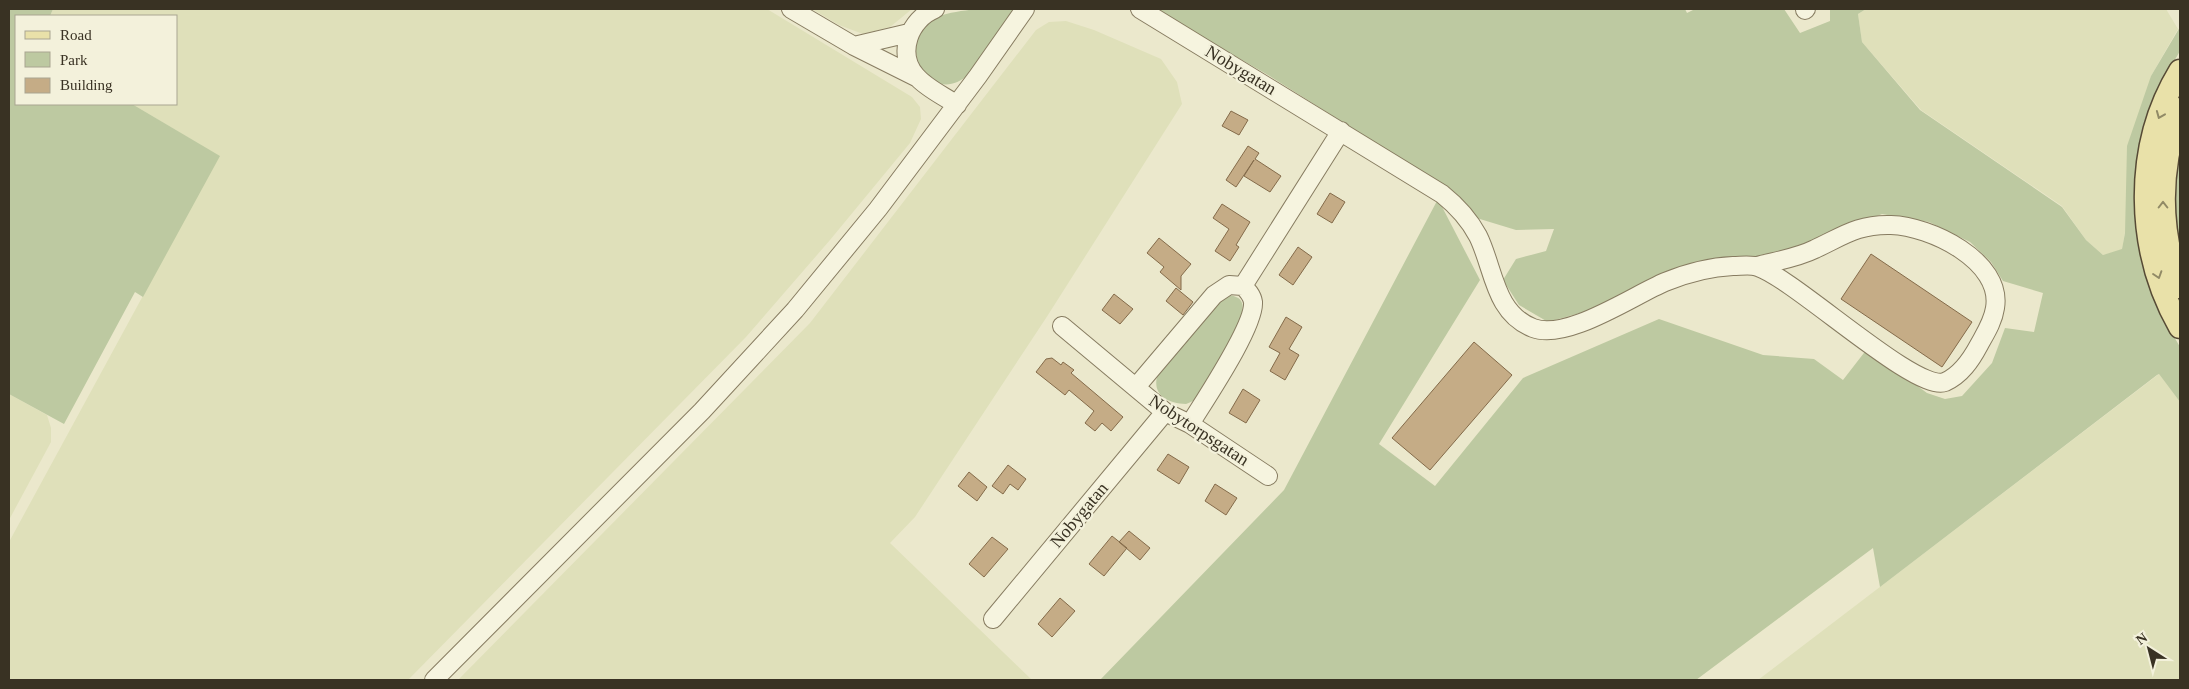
<svg xmlns="http://www.w3.org/2000/svg" width="2189" height="689" font-family="Georgia,serif">
	<rect width="100%" height="100%" fill="#ebe8cc"/>
	<path fill="#dfe0ba" d="M53,9H767L912,97L920,107L921,119L910,143L830,240L746,337L408,680H9V542L219,156L132,104H176V16H50Z
		M812,9H912L890,27L863,34L839,25Z
		M1866,9H2166L2178,29L2151,76L2122,250L2103,255L2086,240L2062,206L1921,110L1862,42L1858,14Z
		M1066,21L1094,30L1161,59L1177,82L1182,104L1048,315L915,517L890,543L1032,680H458L810,323L1036,30L1049,22Z
		M2159,374L2180,402V680H1758Z
		M9,394L47,415L51,428V442L9,520Z"/>
	<path fill="#bdc9a1" d="M9,9H53L50,16H16V104H132L220,156L143,297L135,292L64,424L9,394Z
		M975,9H1014L969,74C928,112 891,35 937,17C949,12 963,11 975,9Z
		M1154,9H1685L1687,13L1695,9H1784L1800,33L1830,21V9H1866L1858,14L1862,42L1920,110L2062,207L2086,240L2103,255L2122,249L2125,233L2127,146L2151,76L2180,27V51L2162,82L2137,236L2151,289L2165,321L2180,347V402L2159,374L2157,375L1880,587L1873,548L1696,680H1100L1284,490L1438,199L1480,280L1379,444L1435,486L1523,378L1659,319L1763,355L1814,359L1843,380L1867,349L1927,393L1945,399L1962,396L1992,363L2005,328L2034,332L2043,293L2003,281L1991,262L1970,242L1929,222L1882,214L1781,256L1747,257L1645,282L1587,311L1548,322L1519,305L1503,280L1516,259L1546,251L1554,229L1516,230L1470,216L1442,185L1268,75Z
		M2180,142V253L2172,192Z
		M1229,295C1234,296 1240,297 1242,303C1248,317 1209,383 1199,396C1196,400 1191,402 1186,404C1164,403 1150,393 1159,370L1218,301Z"/>
	<path fill="#c5ac86" stroke="#846b4a" d="M1231,111L1248,120L1239,135L1222,126Z
		M1248,146L1259,153L1255,159L1281,176L1270,192L1244,176L1254,160L1236,187L1226,180Z
		M1330,193L1345,202L1332,223L1317,214Z
		M1222,204L1250,222L1236,245L1239,247L1230,261L1215,251L1229,229L1213,218Z
		M1159,238L1191,264L1181,276V290L1160,272L1164,267L1147,253Z
		M1298,247L1312,257L1293,285L1279,275Z
		M1871,254L1972,322L1942,367L1841,299Z
		M1176,288L1193,302L1183,315L1166,301Z
		M1114,294L1133,309L1120,324L1102,310Z
		M1286,317L1302,327L1289,349L1299,355L1285,380L1270,371L1280,353L1269,347Z
		M1474,342L1512,375L1430,470L1392,438Z
		M1052,358L1061,365L1063,362L1074,370L1071,373L1123,417L1111,431L1102,423L1095,431L1085,423L1094,411L1069,390L1065,395L1036,372L1046,359Z
		M1243,389L1260,400L1246,423L1229,413Z
		M1168,454L1189,467L1179,484L1157,470Z
		M1008,465L1026,479L1018,490L1010,484L1003,494L992,486Z
		M969,472L987,487L977,501L958,486Z
		M1215,484L1237,498L1226,515L1205,501Z
		M1129,531L1150,548L1140,560L1119,542Z
		M1112,536L1127,548L1104,576L1089,564Z
		M992,537L1008,549L984,577L969,564Z
		M1060,598L1075,611L1052,637L1038,624Z"/>
	<g fill="none" stroke-linecap="round" stroke-linejoin="round">
		<g stroke="#877c61" stroke-width="20">
			<path id="minor" d="M791,9L854,46L916,77
				M935,9C910,19 896,53 916,76C926,88 944,96 957,105
				M1140,9L1442,194C1457,206 1469,219 1478,236C1494,268 1494,313 1533,328C1567,341 1632,296 1665,282C1687,273 1709,267 1733,266C1741,266 1751,264 1758,267C1796,280 1916,393 1945,382C1961,375 1971,360 1979,345C1985,334 1993,322 1995,308C2003,261 1930,226 1891,225C1858,224 1843,236 1815,249C1797,258 1776,261 1757,266
				M1805,10L1806,9
				M854,46L909,33
				M1243,286L1341,131
				M1062,326L1165,412L1190,424L1268,476
				M1136,387L1214,295L1229,285L1243,286C1247,290 1252,295 1253,302C1255,326 1204,401 1190,424
				M993,619L1165,412
				M434,680L702,411L795,310L878,209L978,76L1025,9"/>
		</g>
		<g stroke="#564a35" stroke-width="25">
			<path id="major" d="M2180,71C2133,148 2136,250 2180,327
				M2180,109C2159,168 2158,228 2180,287"/>
		</g>
		<use href="#minor" stroke="#f6f4df" stroke-width="18"/>
		<use href="#major" stroke="#e9e1a9" stroke-width="22"/>
	</g>
	<defs><path id="oneway-chevron" d="M-2-3.5L2.5 0L-2 3.5" fill="none" stroke-width="1.6" stroke-linecap="round" stroke-linejoin="round" transform="scale(1.25)"/></defs>
	<g stroke="#918a66">
		<use href="#oneway-chevron" transform="translate(2160 115) rotate(112)"/>
		<use href="#oneway-chevron" transform="translate(2163 205) rotate(-90)"/>
		<use href="#oneway-chevron" transform="translate(2158 275) rotate(72)"/>
	</g>
	<g text-anchor="middle" stroke-width="4.5" stroke-linejoin="round" paint-order="stroke">
		<g font-size="18" fill="#393223" stroke="#f3f1db">
			<text transform="translate(1241 70) rotate(31)" y="6">Nobygatan</text>
			<text transform="translate(1199 430) rotate(33)" y="6">Nobytorpsgatan</text>
			<text transform="translate(1079 515) rotate(-50)" y="6">Nobygatan</text>
		</g>
	</g>
	<rect width="2189" height="689" fill="none" stroke="#393223" stroke-width="20"/>
	<rect x="15" y="15" width="162" height="90" fill="#f3f1db" stroke="#a9a591"/>
	<rect x="25" y="31" width="25" height="8" fill="#e9e1a9" stroke="#a9a591"/>
	<text x="60" y="40" font-size="15" fill="#393223">Road</text>
	<rect x="25" y="52" width="25" height="15" fill="#bdc9a1" stroke="#a9a591"/>
	<text x="60" y="65" font-size="15" fill="#393223">Park</text>
	<rect x="25" y="78" width="25" height="15" fill="#c5ac86" stroke="#a9a591"/>
	<text x="60" y="90" font-size="15" fill="#393223">Building</text>
	<g transform="translate(2149 649) rotate(324)" stroke="#f3f1db" stroke-width="4" paint-order="stroke">
	<path d="M0-4L9 19L0 12L-9 19Z" fill="#393223"/>
	<text y="-8" font-size="14" font-weight="bold" text-anchor="middle" fill="#393223">N</text>
	</g>
</svg>
